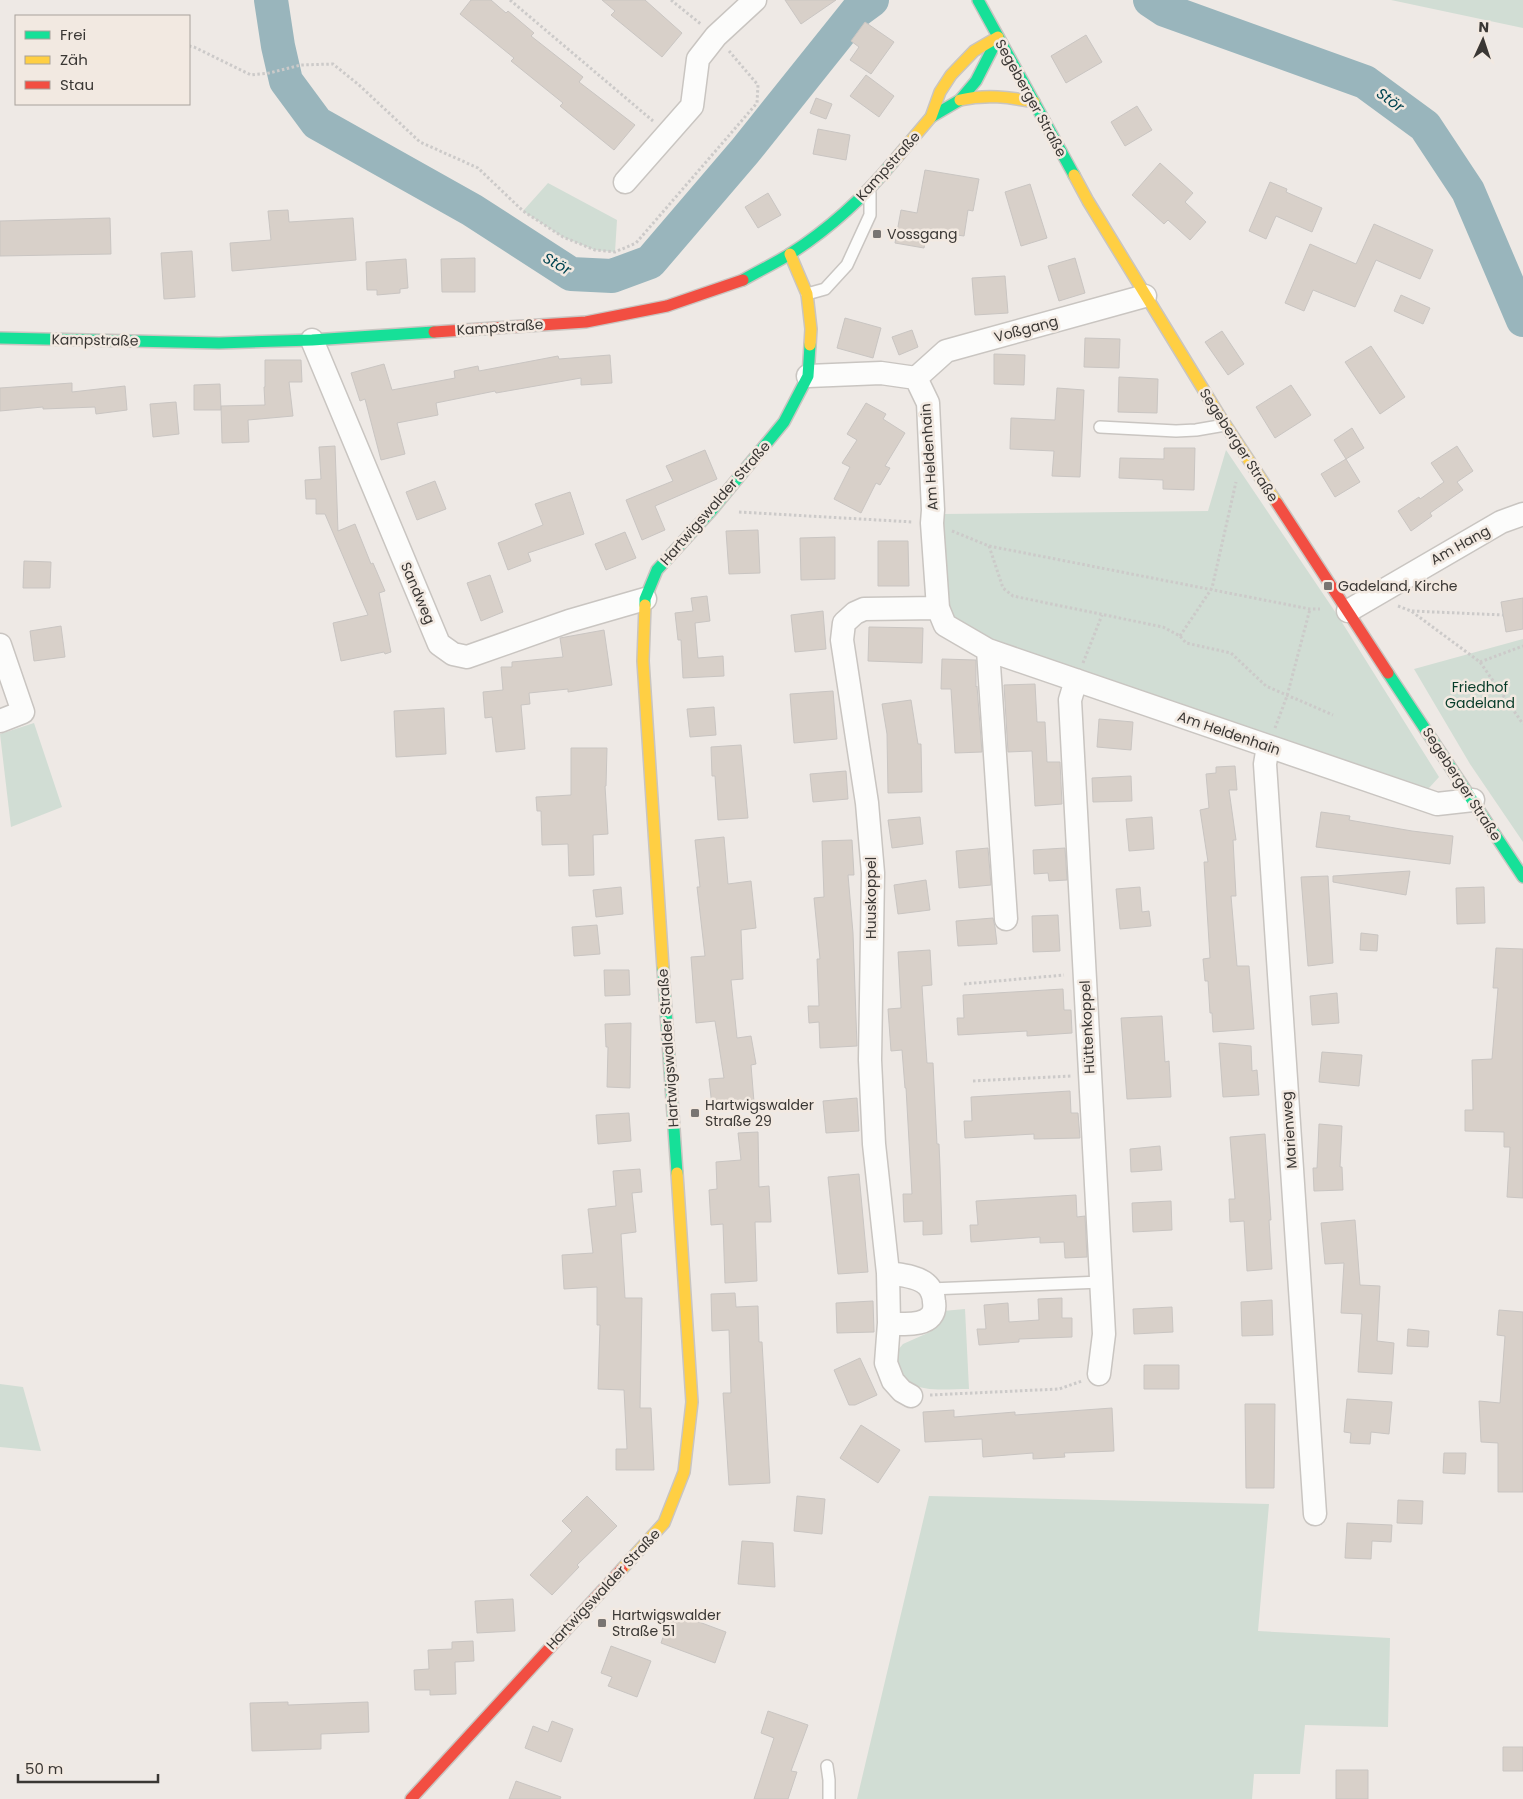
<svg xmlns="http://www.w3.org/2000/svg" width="1523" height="1799" font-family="Poppins,sans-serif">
	<rect width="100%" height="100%" fill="#eee9e5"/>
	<path fill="#d1ddd4" d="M1391,0H1523V28Z
		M548,183L617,220L615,252L595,250L563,237L523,211Z
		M1226,450L1338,616L1439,777L1429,788L1410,789L997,645L962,626L946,607L942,528L943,514L1208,511Z
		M1523,639V842L1470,764L1414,669Z
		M34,723L62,807L11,827L0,734Z
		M965,1309L969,1389C935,1389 898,1397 897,1351L903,1344L930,1332L943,1311Z
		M0,1384L23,1387L41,1451L0,1447Z
		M929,1496L1269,1504L1258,1631L1390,1638L1388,1727L1305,1725L1300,1774H1254L1252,1799H857Z"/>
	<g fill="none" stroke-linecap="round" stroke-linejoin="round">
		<path stroke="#99b5bc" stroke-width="34" d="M271,0L278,46L286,81L317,123L472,210L571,274L612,276L650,262L745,151L857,11L872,0
			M1150,0L1165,10L1365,82L1425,126L1468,191L1523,320"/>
	</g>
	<path fill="#d8d0c9" stroke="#c9c5c2" d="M471,0H491L506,13L508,11L534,33L531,36L583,77L579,82L635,125L614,150L560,106L563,103L511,61L514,58L460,14Z
		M602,0H645L682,33L662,57L611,15L615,11Z
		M785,0H836L801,24Z
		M865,22L894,42L871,74L850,60L859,47L851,41Z
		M1086,35L1102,62L1066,83L1051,56Z
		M866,75L894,96L879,117L850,96Z
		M816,98L832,104L826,119L810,113Z
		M1137,106L1152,130L1125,146L1111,122Z
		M818,129L850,135L846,160L813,154Z
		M1160,163L1193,193L1185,202L1206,222L1190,240L1168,220L1164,224L1132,195Z
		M925,170L979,179L973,211L968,210L964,236L927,231L924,248L895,243L901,210L917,213Z
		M1270,182L1287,189L1286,192L1322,208L1312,232L1276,216L1266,239L1249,231Z
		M1030,184L1047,238L1021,246L1005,192Z
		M768,193L781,215L758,228L745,207Z
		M288,210L289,222L353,218L356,260L232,271L230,243L271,240L268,211Z
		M110,218L111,254L0,256V221Z
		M1374,224L1433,250L1420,279L1376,260L1355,307L1313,290L1304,311L1285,303L1310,244L1356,264Z
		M192,251L195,297L164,299L161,253Z
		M475,258V292H442L441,259Z
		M1075,258L1085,293L1059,301L1048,266Z
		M406,259L408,288L400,289V293L377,295V290H367L366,262Z
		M1005,276L1008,313L975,315L972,278Z
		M1401,295L1430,308L1423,324L1394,311Z
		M845,318L881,328L873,358L837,348Z
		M912,330L918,347L899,355L892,337Z
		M1222,331L1244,364L1228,375L1205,342Z
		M1085,338L1120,339L1119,368L1084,367Z
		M1371,346L1405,397L1380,414L1345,362Z
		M994,354L1025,355L1024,385L994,384Z
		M610,355L612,383L581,385V378L496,393L495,391L436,403L438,415L397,423L405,454L381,460L365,399L360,401L351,373L384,364L392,390L455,378L454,371L478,366L479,371L558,356L559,359Z
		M265,360H301L302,382H289L293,416L248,420L249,442L222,443L221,406L265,405L264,387H265Z
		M1119,377L1158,379L1157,413L1118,412Z
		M72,383V392L125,386L127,410L96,414L95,407L43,409V407L0,411V388Z
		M220,384L221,410H194V385Z
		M1291,385L1311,415L1275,438L1256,407Z
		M1057,388L1084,390L1080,477L1052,476L1054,451L1010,449L1011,418L1055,420Z
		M176,402L179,434L153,437L150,404Z
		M866,403L886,414L883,419L905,433L885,466L890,468L880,485L876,483L861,513L834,499L850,467L842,463L857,440L847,434Z
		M1352,428L1364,448L1346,459L1334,440Z
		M335,446L338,531L355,524L371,564L373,563L385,591L379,593L391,652L385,654L384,652L341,661L333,623L368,615L325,514H316V499H306L305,480L321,479L319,447Z
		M1457,446L1473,471L1457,482L1463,490L1430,513L1432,516L1411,531L1398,511L1419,497L1420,499L1444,482L1431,463Z
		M1164,448H1195L1194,490L1163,489V480L1119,478L1120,458L1164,459Z
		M705,450L717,479L655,506L665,530L642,540L626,500L673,481L666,466Z
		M1346,459L1360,482L1335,497L1321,474Z
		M435,481L446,509L417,520L406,492Z
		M570,492L584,534L528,553L531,561L508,570L498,543L543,525L535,504Z
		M758,530L760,573L729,574L726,531Z
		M625,532L636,558L606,570L595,544Z
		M835,537V579L801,580L800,538Z
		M878,541H908L909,586H878Z
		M24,561L51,562L50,588H23Z
		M490,575L503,612L481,621L467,583Z
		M707,596L710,621L695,623L698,658L723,656L724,676L683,678L681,640H678L675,613L693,611L691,598Z
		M1523,598V629L1506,632L1501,602Z
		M823,611L826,649L795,652L791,615Z
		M61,626L65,657L34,661L30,631Z
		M869,627L923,628L922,663L868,661Z
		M604,630L612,685L568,692V689L529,693L530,704L521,705L525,749L496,752L492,717L485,718L483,692L503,690L501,667H512V662L563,657L560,638Z
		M942,659L976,660V687L977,686L982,752L955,753L951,689H941Z
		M1035,684L1037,722H1045L1047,762H1060L1062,804L1035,806L1032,751L1008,752L1004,685Z
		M833,691L837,739L794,743L790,694Z
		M911,700L918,744H921L922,792L888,793L887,734L882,704Z
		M714,707L716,735L690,737L687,709Z
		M444,708L446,754L396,757L394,711Z
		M1099,719L1133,722L1131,750L1097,747Z
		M741,745L748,818L718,820L715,776H712L711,747Z
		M571,748H607L606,786H605L608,834L593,835L594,875L569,876L568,844L542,845L541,811H537L536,797L571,795Z
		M1235,766L1237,790H1229L1236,840H1233L1236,896H1231L1237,966H1249L1254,1029L1213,1032L1212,1013H1210L1208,981H1205L1203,959L1210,958L1204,862H1208L1200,810L1209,808L1206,774L1216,773V767Z
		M846,771L848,799L813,802L810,774Z
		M1131,776L1132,801L1093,802L1092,778Z
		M1321,812L1350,816L1349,820L1412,831L1453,836L1450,864L1316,847Z
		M920,817L923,844L892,848L888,820Z
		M1152,817L1154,849L1129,851L1126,819Z
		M724,837L728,884L751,881L756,928L741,930L743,979L731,980L737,1038L751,1036L756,1064L751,1065L754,1102L712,1106L709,1079L724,1078L715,1021L696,1023L691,957L705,956L697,887H700L695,840Z
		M852,840L854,875H848L853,933L857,1046L820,1048L819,1022L809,1023L808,1006H819L817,959H820L814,898L824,897L822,841Z
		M988,848L991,885L959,888L956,851Z
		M1065,848L1067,880L1049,881L1048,873L1034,874L1033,850Z
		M1410,871L1406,895L1333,882V876Z
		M1328,876L1333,963L1308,966L1301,877Z
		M926,880L930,910L898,914L894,885Z
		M621,887L623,914L596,917L593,890Z
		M1140,887L1142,912L1149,911L1151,926L1120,929L1116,889Z
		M1484,887L1485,923L1457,924L1456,888Z
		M1058,915L1060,951L1033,952L1032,916Z
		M993,918L995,927L997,944L958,946L956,921Z
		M597,925L600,954L574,956L572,927Z
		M1361,933L1378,935L1377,951L1360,950Z
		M1496,948L1523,949V1198L1507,1197L1510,1147H1504V1132L1465,1131V1110H1473L1472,1060L1492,1059L1498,988H1493Z
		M930,950L932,985L922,986L927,1063H933L937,1144H939L940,1167L942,1234L923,1235V1221L904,1222L903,1194H912L906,1088H905L902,1050L891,1051L888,1009L901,1008L898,952Z
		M604,970H629L630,995L605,996Z
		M1063,989L1064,1010H1071L1072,1033L1027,1036V1031L958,1035L957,1018H964L963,995Z
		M1337,993L1339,1023L1312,1025L1310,996Z
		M1162,1016L1165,1062L1169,1061L1171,1097L1127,1099L1121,1018Z
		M631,1023L630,1088L607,1087L608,1047H606L605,1024Z
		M1219,1043L1251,1046L1252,1071L1257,1070L1259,1095L1223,1097Z
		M1322,1052L1362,1055L1359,1086L1319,1082Z
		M1070,1091L1071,1113H1078L1080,1138L1034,1139V1134L965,1138L964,1121H972L971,1097Z
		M857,1098L859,1131L826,1133L823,1101Z
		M629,1113L631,1141L598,1144L596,1115Z
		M1319,1124L1342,1126L1340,1167H1342L1343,1190L1314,1191L1313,1168H1317Z
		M758,1132L759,1187L769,1186L771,1222H755L757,1281L725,1283L723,1224L711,1225L709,1190L717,1189L716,1162L741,1160L738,1133Z
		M1265,1134L1271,1220H1269L1272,1269L1247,1271L1244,1221L1230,1222L1229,1199H1235L1230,1137Z
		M1160,1146L1162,1170L1131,1172L1130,1149Z
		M640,1169L642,1192L632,1193L636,1232L621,1234L625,1298H642L640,1408H651L654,1470H616V1449H627L624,1390L598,1389L600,1325H597V1287L564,1289L562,1255L593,1253L588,1209L616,1206L613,1171Z
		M859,1174L868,1272L838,1274L828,1177Z
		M1076,1195L1077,1217L1085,1216L1087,1257L1065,1258L1064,1242L1040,1243V1237L971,1242L970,1225H978L976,1201Z
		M1171,1201L1172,1230L1133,1232L1132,1203Z
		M1355,1220L1360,1285L1380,1286L1377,1341L1394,1343L1392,1374L1358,1372L1362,1314L1341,1313L1344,1263L1325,1264L1321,1223Z
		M735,1293L736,1307L758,1306L759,1342H762L770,1483L729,1485L723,1393H731L729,1330L712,1331L711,1294Z
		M1062,1298V1318H1072V1337L1019,1339V1342L979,1345L977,1329H986L984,1305L1008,1303L1009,1322L1039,1320L1038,1299Z
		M1272,1300L1273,1335L1242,1336L1241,1302Z
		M873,1301L874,1332L837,1333L836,1303Z
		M1172,1307L1173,1332L1134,1334L1133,1309Z
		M1499,1310L1523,1312V1492H1498V1443L1481,1442L1479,1401L1500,1403L1505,1336L1497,1335Z
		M1408,1329L1429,1331L1428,1347L1407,1346Z
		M860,1358L877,1395L855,1405H849L834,1370Z
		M1144,1365H1179V1389H1144Z
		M1347,1399L1392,1402L1389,1434L1371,1432L1370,1444L1350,1443L1351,1433L1344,1432Z
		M1245,1404H1275L1274,1488H1246Z
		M1112,1408L1114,1451L1064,1453L1065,1457L1033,1459V1453L983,1457L982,1439L925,1442L923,1412L954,1410V1417L1015,1412V1415Z
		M861,1425L900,1450L878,1483L840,1458Z
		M1444,1453H1466L1465,1474L1443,1473Z
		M587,1496L617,1526L577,1565L579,1567L552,1595L530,1575L572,1531L562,1521Z
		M797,1496L825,1499L822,1534L794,1531Z
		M1398,1500L1423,1501L1422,1524L1397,1523Z
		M1347,1523L1392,1525L1391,1542L1372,1541L1371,1559L1345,1558Z
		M742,1541L773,1543L775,1587L738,1584Z
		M513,1599L515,1631L477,1633L475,1601Z
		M672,1612L726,1632L715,1663L661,1643Z
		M473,1641L474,1661L455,1662L456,1694L430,1695V1690H415L414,1670L429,1669L428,1650L452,1649V1642Z
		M611,1646L651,1661L637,1697L608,1686L612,1677L601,1673Z
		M288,1702V1705L368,1702L369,1732L321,1734V1749L252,1751L250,1703Z
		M768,1711L808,1725L791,1771L797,1772L788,1799H754L774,1738L761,1733Z
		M552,1721L573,1729L561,1762L525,1748L533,1726L548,1732Z
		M1503,1747H1523V1771H1503Z
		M1336,1770H1368V1799H1336Z
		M516,1781L561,1797L560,1799H509Z"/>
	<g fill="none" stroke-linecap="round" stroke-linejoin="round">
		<g stroke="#c9c5c1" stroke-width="14">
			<path id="lane" d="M807,294L825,289L847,265L870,215V193
				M1100,427L1176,431L1196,430L1225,425
				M930,1289L1101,1282
				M827,1766L829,1780V1799"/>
		</g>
		<g stroke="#c9c5c1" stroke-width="25">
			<path id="street" d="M625,182L692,106L698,59L716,36L755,0
				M312,340L439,644L453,654L467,657L569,621L645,599
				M808,376L881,373L916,378L928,403L933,510L932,523L938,608L945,625L988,650L1437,804L1473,800
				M916,378L946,351L1145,296
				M1348,611L1501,522L1523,514
				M0,645L23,712L0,721
				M988,650L1006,919
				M1076,680L1070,700L1104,1334L1099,1374
				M1268,746L1265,764L1315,1514
				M888,1273C900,1275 917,1276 926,1284C931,1288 934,1296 934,1302C938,1327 905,1325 889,1323
				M911,1396L902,1391L893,1381L886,1363L889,1323L888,1273L874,1144L870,1060L873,873L867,803L842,640L844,623L855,613L864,609L938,608"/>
		</g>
		<g stroke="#c9c5c1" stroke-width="14">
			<path id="fast" d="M978,0L1074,175
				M931,117L960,100L976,81L998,38
				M743,280C759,271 775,263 790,254C829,229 864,197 893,162
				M0,338L219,343L312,340L434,332
				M645,605V599L657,570L711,511L784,422L808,376L810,345
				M1388,673L1523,877
				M663,968L677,1173"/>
		</g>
		<g stroke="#c9c5c1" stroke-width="14">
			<path id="slow" d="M960,100C986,94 1009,97 1034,102
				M893,162L931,117L940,92L951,75L974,51L998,37
				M1074,175L1088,201L1219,415L1277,503
				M790,254L807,294L811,329L810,345
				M645,605L643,661L663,968
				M622,1569L664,1523L684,1472L692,1402L677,1173"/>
		</g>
		<g stroke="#c9c5c1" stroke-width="14">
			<path id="jam" d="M434,332L586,322L667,306L743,280
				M1277,503L1388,673
				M411,1799L622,1569"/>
		</g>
		<path stroke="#cccac9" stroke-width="3" stroke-dasharray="2.5 2.5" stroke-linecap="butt" d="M510,0L653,121
			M671,0L702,25
			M189,46L194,47L251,75L269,73L301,65L333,64L359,85L420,142L478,168L523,211L563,237L595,250L615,252L636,243L757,103L758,85L729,51
			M739,512L913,522
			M952,531L989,546L1310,609H1320
			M989,546L1003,588L1013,596L1163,627L1180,636L1186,643L1231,653L1266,686L1333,715
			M1398,606L1411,611L1480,662L1523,724
			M1412,611L1503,615
			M1180,636L1212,588L1236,482
			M1480,662L1523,646
			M1083,663L1102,615
			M1275,728L1287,696L1310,609
			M964,984L1064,975
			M973,1081L1072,1076
			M930,1395L1059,1389L1082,1381"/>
		<use href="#lane" stroke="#fcfcfb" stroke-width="11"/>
		<use href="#street" stroke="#fcfcfb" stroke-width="22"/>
		<use href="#fast" stroke="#16e098" stroke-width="11"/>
		<use href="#slow" stroke="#ffcf43" stroke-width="11"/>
		<use href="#jam" stroke="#f24e42" stroke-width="11"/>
	</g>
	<g fill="#797572" stroke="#f2e9e1" stroke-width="2">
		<rect x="872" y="229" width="10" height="10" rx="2.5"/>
		<rect x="1323" y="581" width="10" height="10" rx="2.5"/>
		<rect x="690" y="1108" width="10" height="10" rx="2.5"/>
		<rect x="597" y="1618" width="10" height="10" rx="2.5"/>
	</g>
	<g text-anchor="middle" stroke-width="5" stroke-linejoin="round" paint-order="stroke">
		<g font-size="14" fill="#3a3734" stroke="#f2e9e1">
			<text transform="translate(1031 98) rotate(61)" y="5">Segeberger Straße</text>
			<text transform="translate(888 166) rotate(-48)" y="5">Kampstraße</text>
			<text transform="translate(500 327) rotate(-4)" y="5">Kampstraße</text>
			<text transform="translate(1026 329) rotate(-15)" y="5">Voßgang</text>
			<text transform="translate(95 340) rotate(1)" y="5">Kampstraße</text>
			<text transform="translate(1239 445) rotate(57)" y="5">Segeberger Straße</text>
			<text transform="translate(929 457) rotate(-94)" y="5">Am Heldenhain</text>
			<text transform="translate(715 503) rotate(-49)" y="5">Hartwigswalder Straße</text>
			<text transform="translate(1460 545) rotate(-29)" y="5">Am Hang</text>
			<text transform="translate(418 593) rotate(67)" y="5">Sandweg</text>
			<text transform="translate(1229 733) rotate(19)" y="5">Am Heldenhain</text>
			<text transform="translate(1462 784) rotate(57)" y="5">Segeberger Straße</text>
			<text transform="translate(871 898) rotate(-90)" y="5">Huuskoppel</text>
			<text transform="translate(1087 1027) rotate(-93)" y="5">Hüttenkoppel</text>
			<text transform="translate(668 1048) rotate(-94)" y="5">Hartwigswalder Straße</text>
			<text transform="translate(1289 1130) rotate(-94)" y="5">Marienweg</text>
			<text transform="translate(603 1589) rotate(-47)" y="5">Hartwigswalder Straße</text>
		</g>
		<g font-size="14" fill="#3a3734" stroke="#f2e9e1" text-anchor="start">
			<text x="887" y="239">Vossgang</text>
			<text x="1338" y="591">Gadeland, Kirche</text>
			<text x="705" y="1110">Hartwigswalder<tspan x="705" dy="16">Straße 29</tspan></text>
			<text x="612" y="1620">Hartwigswalder<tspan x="612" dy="16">Straße 51</tspan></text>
		</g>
		<g font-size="14" fill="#063b28" stroke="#f2e9e1">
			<text x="1480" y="692">Friedhof<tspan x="1480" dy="16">Gadeland</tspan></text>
		</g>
		<g font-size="15" font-style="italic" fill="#004451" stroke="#f2e9e1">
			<text transform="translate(1390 100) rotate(36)" y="5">Stör</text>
			<text transform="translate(557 264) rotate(30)" y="5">Stör</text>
		</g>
	</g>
	<rect x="15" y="15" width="175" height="90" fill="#f2e9e1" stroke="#a8a29c"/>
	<rect x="25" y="31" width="25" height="8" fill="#16e098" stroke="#a8a29c"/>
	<text x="60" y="40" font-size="15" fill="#3a3734">Frei</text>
	<rect x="25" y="56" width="25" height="8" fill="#ffcf43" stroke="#a8a29c"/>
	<text x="60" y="65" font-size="15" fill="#3a3734">Zäh</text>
	<rect x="25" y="81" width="25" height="8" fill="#f24e42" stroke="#a8a29c"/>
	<text x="60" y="90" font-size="15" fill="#3a3734">Stau</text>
	<g transform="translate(1483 40) rotate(3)" stroke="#f2e9e1" stroke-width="4" paint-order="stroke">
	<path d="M0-4L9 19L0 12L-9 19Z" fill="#3a3734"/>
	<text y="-8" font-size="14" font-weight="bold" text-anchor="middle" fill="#3a3734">N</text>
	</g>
	<path d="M18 1774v8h140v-8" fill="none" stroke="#3a3734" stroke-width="2.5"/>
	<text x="25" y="1774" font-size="15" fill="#3a3734" stroke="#f2e9e1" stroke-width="4" paint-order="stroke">50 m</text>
</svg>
